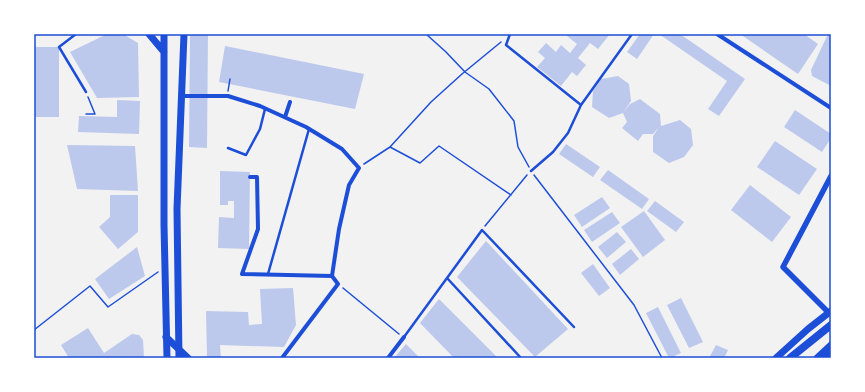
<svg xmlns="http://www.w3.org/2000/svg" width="865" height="392" font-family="Inter,sans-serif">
	<rect width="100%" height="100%" fill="#f2f2f2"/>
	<path fill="#bdc9ec" d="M107,34H123L138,43L139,97L97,98L70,52Z
		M190,34H208L207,148L189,147Z
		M569,34H610L598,49L590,43L578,58L586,65L577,76L572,72L561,86L537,67L545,58L538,52L546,43L556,52L561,45L570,53L577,44L567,36Z
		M640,34H654L637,59L627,52Z
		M659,34H680L745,79L719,116L708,109L727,81Z
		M740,34H804L818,44L798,74Z
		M828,34H831V86L812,76L811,70Z
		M225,46L364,74L355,109L219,82Z
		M34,47H59V117H34Z
		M618,76L629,84L631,101L623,113L609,118L592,107L593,91L601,79Z
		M640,99L660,114L661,126L680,120L691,129L693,145L684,157L669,163L653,152V136L659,127L653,134H643L638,141L622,128L627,122L623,113L630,104Z
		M117,100L140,101L139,134L78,132L79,116L117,117Z
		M795,110L831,134V138L822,152L784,127Z
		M775,141L817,169L799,195L757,167Z
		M566,144L600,167L593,177L559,154Z
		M67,145L135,146L138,191L77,189Z
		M608,170L649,199L642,209L600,180Z
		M220,171L250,172L249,249L218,248L219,217L234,218V201H228V205H220Z
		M750,185L791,217L772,242L731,210Z
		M110,195H138V232L118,249L99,227L110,217Z
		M602,197L610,208L582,227L574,215Z
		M655,201L684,222L676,232L647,211Z
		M644,211L665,240L643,257L621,227Z
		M612,212L620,223L592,242L584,230Z
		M617,232L626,242L607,258L598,247Z
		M486,241L568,329L535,357L457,277Z
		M137,247L145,276L109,299L95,279Z
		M631,249L639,259L620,275L612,264Z
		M593,264L610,288L599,296L581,273Z
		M293,288L296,325L284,347L220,345L221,358H207L206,311L248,312L249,325L262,324L260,289Z
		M681,298L703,342L689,348L667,305Z
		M439,299L498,358H454L420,323Z
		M658,307L681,353L670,358H669L646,313Z
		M88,328L104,353L132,334L139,335L143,340L144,358H69L61,345Z
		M406,344L420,358H394Z
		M716,345L728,350L724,358H709Z"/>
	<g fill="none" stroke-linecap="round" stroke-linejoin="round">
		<path stroke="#1d4ed8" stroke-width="1.5" d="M426,34L446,52L465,72L489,89L514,121L518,147L529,167
			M228,91L230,79
			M86,114H95L88,97
			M390,147L431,102L462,74L501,42
			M364,164L390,147L420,163L439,146L511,195
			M534,175L634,305L662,358
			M485,226L527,175
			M343,288L399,334
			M34,330L90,286L108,307L158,272"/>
		<path stroke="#1d4ed8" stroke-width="2.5" d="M76,34L59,47L86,92
			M510,34L506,45L581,105
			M228,148L246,155L260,129L265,109
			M531,171L553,152L568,133L581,105L632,34
			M268,274L309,129
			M447,278L521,358
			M404,337L482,230L574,327"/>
		<path stroke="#1d4ed8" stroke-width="4" d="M717,34L831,108
			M182,96H228L260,106L306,127L342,149L359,168L349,185L339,229L332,276L338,284L282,358
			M285,117L290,102
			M250,177H257L258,229L242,274L332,276
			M388,358L404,337"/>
		<path stroke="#1d4ed8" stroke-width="5.5" d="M829,313L783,267L831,176"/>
		<path stroke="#1d4ed8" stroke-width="7" d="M166,337L188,358
			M817,358L831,345"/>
		<path stroke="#1d4ed8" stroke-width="7" d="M149,34L164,52
			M164,34V225L167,358
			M179,358L177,209L184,34
			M776,358L808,329L831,311"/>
		<path stroke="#1d4ed8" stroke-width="8" d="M790,358L831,325
			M819,358L831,355"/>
	</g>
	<rect width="865" height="392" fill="none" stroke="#ffffff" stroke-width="70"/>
	<rect x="35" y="35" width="795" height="322" fill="none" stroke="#1d4ed8" stroke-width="1.5"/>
</svg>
